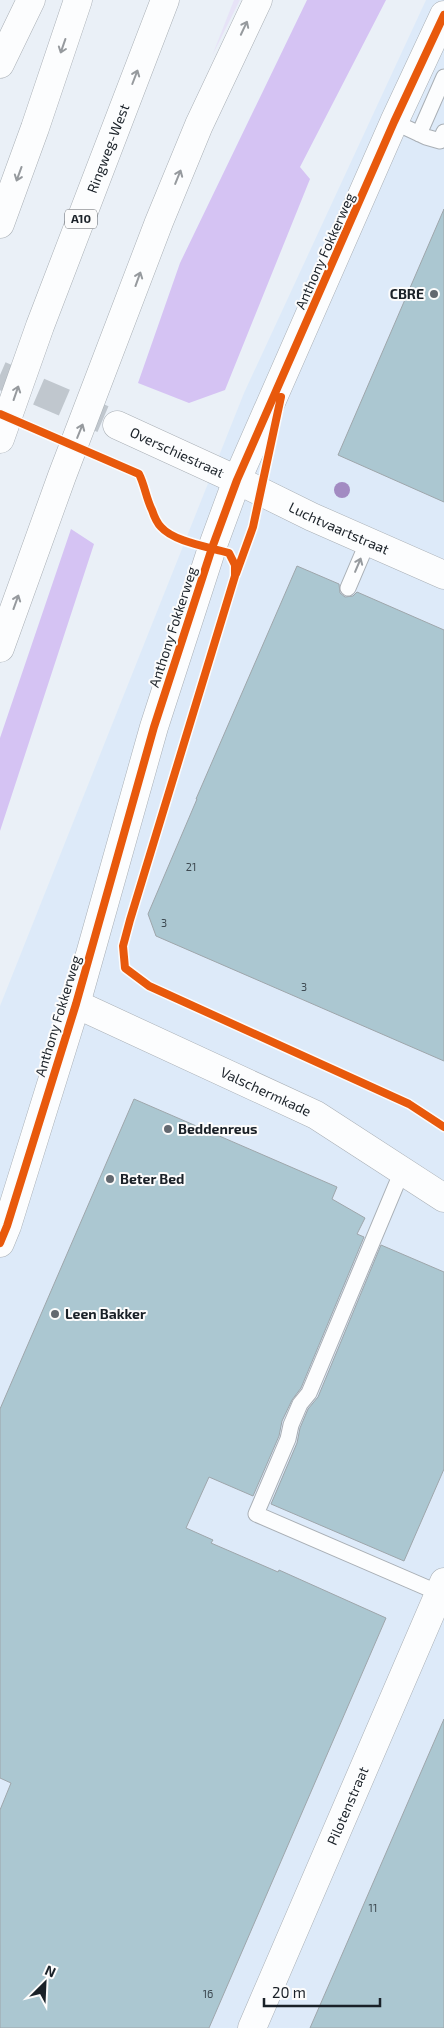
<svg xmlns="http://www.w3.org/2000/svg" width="444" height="2028" font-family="'Exo 2',sans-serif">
	<rect width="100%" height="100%" fill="#eaf0f7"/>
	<path fill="#ddeaf9" d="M426,0H444V2028H0V1006L244,393Z"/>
	<path fill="#e7e3f7" d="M234,0H240L212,56Z"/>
	<path fill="#d5c3f3" d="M307,0H386L300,167L310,179L225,390L189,403L138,383L180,263Z
		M71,529L94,544L0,831V738Z"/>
	<path fill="#abc7d1" stroke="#9ea6ab" d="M444,209V502L338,455Z
		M297,566L339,584L340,593L345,597L353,596L357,592L444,630V1061L156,936L148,914L197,799H196Z
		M134,1099L337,1187L332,1199L365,1218L357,1234L364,1237L301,1388L292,1400L282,1421L279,1436L253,1496L209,1477L186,1528L213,1540L211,1543L278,1572L279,1570L386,1618L209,2028H0V1810L11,1783L0,1778V1409Z
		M381,1245L444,1272V1469L404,1561L271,1504L297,1443L300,1428L308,1409L318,1397Z
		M444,1719V2028H310L334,1973Z"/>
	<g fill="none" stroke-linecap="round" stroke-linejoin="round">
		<path stroke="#c0c7ce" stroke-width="28" stroke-dasharray="28 14" stroke-linecap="butt" d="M0,375L117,425"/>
		<g stroke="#a9afb5" stroke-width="17">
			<path id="lane" d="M394,122L426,137L440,141L444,132
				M419,134L444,77
				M348,588L368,541
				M402,1171L309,1393L300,1404L291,1425L288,1439L256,1514L439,1593"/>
		</g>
		<g stroke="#a9afb5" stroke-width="29">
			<g id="street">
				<path id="s1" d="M76,1004L316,1115L444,1198"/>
				<path id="s2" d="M0,1243L7,1226L76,1004L154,727L212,548L237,480L312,517L444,575"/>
				<path id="s3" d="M252,2028L444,1582"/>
			</g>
		</g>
		<g stroke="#a9afb5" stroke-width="29">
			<g id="secondary">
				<path id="s4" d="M117,425L237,480L394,122L444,15"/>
			</g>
		</g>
		<g stroke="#a9afb5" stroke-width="29">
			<g id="highway">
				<path d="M0,64L31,0"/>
				<path d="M0,224L35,128L78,0"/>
				<path id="s5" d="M0,439L40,326L165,0"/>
				<path d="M0,648L62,476L159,222L199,125L258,0"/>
			</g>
		</g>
		<use href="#lane" stroke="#fcfdfe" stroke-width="15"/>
		<use href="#street" stroke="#fcfdfe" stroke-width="28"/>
		<use href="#secondary" stroke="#fcfdfe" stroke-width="28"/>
		<use href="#highway" stroke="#fcfdfe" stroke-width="28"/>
		<g stroke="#fcfcfc" stroke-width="11">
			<path id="cycleway" d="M0,414L139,474C145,486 146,498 152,510C154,516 157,523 161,527C174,542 210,547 229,553L235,565V576L130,920L123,946L125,968L149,986L409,1104L444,1127
				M236,574L253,527L281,397
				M0,1243L7,1226L76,1004L154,727L212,548L237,480L394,122L444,15"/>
		</g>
		<use href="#cycleway" stroke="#e8590c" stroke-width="8"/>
	</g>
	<circle fill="#a28bc2" cx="342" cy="490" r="8"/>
	<defs><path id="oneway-shaft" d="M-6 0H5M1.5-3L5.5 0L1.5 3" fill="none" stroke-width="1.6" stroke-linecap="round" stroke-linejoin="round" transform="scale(1.25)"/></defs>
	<g stroke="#969a9e">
		<use href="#oneway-shaft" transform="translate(244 28) rotate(-65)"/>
		<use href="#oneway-shaft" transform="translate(63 46) rotate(109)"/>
		<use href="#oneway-shaft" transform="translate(135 77) rotate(-69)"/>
		<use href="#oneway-shaft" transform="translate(19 174) rotate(110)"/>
		<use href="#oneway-shaft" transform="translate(178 177) rotate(-68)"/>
		<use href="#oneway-shaft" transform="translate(138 279) rotate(-70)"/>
		<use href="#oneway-shaft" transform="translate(16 393) rotate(-71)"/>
		<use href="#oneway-shaft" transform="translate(80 431) rotate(-68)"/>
		<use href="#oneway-shaft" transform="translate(358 565) rotate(-67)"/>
		<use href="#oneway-shaft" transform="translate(16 602) rotate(-70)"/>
	</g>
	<g fill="#636970" stroke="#fcfcfc" stroke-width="2">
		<circle cx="434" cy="294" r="5"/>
		<circle cx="168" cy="1129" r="5"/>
		<circle cx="110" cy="1179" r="5"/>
		<circle cx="55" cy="1314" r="5"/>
	</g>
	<g text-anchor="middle" stroke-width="4" stroke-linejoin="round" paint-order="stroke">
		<g font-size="11" fill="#3e4a52">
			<text x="191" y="871">21</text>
			<text x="164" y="927">3</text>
			<text x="304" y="991">3</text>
			<text x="373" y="1912">11</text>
			<text x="208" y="1998">16</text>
		</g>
		<rect fill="#fcfcfc" stroke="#5e6368" stroke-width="1" x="65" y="209.5" width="32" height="19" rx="4"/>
		<g font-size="12" font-weight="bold" fill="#1a2128">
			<text x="81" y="223">A10</text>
		</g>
		<g font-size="14" fill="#1a2128" stroke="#fcfcfc">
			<text dy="5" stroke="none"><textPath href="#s5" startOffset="310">Ringweg-West</textPath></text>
			<text transform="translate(325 251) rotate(-66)" y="5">Anthony Fokkerweg</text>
			<text dy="5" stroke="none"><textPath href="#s4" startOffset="66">Overschiestraat</textPath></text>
			<text dy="5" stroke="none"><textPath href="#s2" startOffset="912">Luchtvaartstraat</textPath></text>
			<text transform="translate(173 627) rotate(-72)" y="5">Anthony Fokkerweg</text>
			<text transform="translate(58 1016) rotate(-73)" y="5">Anthony Fokkerweg</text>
			<text dy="5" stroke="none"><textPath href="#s1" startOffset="209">Valschermkade</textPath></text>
			<text dy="5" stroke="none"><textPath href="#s3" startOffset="242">Pilotenstraat</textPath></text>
		</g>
		<g font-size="14" font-weight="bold" fill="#1a2128" stroke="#fcfcfc" text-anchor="start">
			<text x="424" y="299" text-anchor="end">CBRE</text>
			<text x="178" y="1134">Beddenreus</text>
			<text x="120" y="1184">Beter Bed</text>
			<text x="65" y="1319">Leen Bakker</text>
		</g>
	</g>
	<g transform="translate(45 1983) rotate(24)" stroke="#fcfcfc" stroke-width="4" paint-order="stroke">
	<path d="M0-4L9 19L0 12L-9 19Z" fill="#1a2128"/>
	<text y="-8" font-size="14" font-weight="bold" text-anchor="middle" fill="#1a2128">N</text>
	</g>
	<path d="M264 1998v8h116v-8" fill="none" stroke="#1a2128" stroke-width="2.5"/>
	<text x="272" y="1998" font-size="15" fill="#1a2128" stroke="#fcfcfc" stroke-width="4" paint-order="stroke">20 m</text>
</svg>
